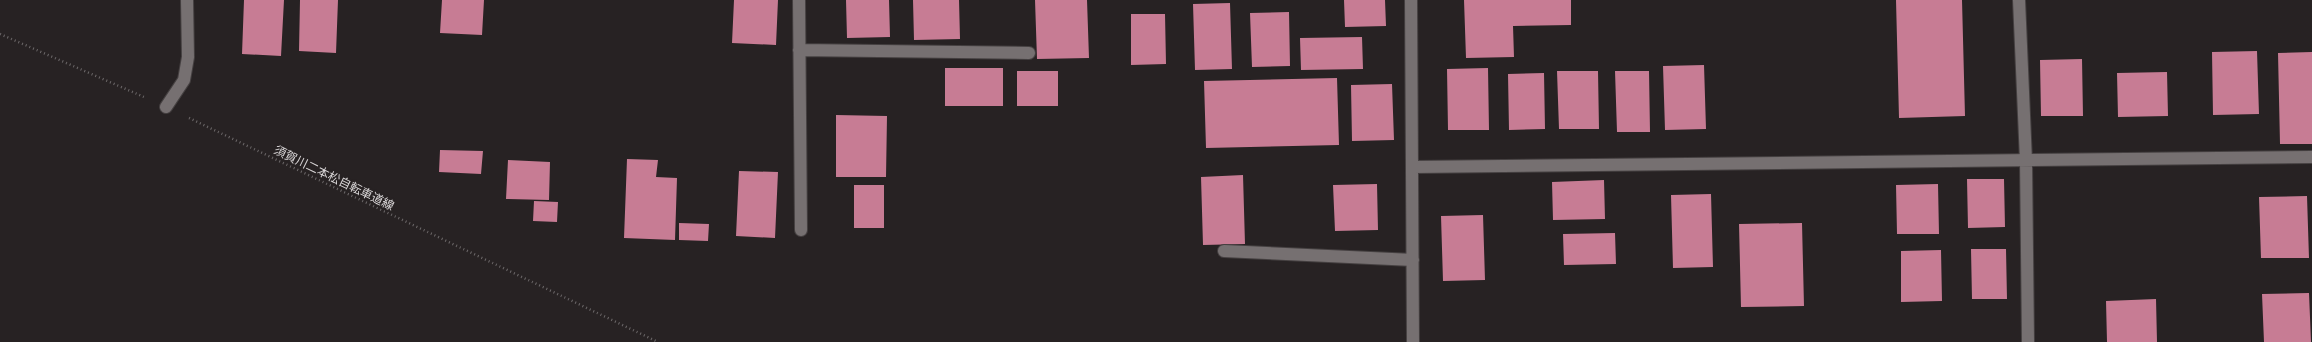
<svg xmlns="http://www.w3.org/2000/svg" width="2312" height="342" font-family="'Varela Round','Noto Sans JP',sans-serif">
	<rect width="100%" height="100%" fill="#272223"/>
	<path fill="#c77c94" d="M244,0H284L281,56L242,54Z
		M300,0H338L336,53L299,51Z
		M442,0H484L482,35L440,33Z
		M734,0H778L776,45L732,43Z
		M846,0H889L890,37L847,38Z
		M913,0H959L960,39L914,40Z
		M1035,0H1087L1089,58L1037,59Z
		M1344,0H1385L1386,26L1345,27Z
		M1464,0H1571V25L1513,26L1514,57L1466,58Z
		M1896,0H1962L1965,116L1899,118Z
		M1230,3L1232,69L1195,70L1193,4Z
		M1289,12L1290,66L1252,67L1250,13Z
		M1131,14H1165L1166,64L1131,65Z
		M1362,37L1363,69L1301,70L1300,38Z
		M2257,51L2259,114L2213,115L2212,52Z
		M2312,52V144H2280L2278,53Z
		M2082,59L2083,116H2041L2040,60Z
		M1704,65L1706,129L1665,130L1663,66Z
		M945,68H1003V106H945Z
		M1488,68L1489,130H1448L1447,69Z
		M1017,71H1058V106H1017Z
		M1557,71H1598L1599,129H1559Z
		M1615,71H1649L1650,132H1617Z
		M2167,72L2168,116L2118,117L2117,73Z
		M1544,73L1545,129L1509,130L1508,74Z
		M1337,78L1339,145L1206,148L1204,81Z
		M1392,84L1394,140L1352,141L1351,85Z
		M836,115L887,116L886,177H836Z
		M440,150L483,151L481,174L439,172Z
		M627,159L658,160L656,177L677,178L675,240L624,238Z
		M508,160L550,162L549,200L506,199Z
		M739,171L778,172L775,238L736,236Z
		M1243,175L1245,244L1203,245L1201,177Z
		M1967,179H2004L2005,227L1968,228Z
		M1604,180L1605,219L1553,220L1552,182Z
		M1377,184L1378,230L1335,231L1333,185Z
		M1938,184L1939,234H1897L1896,185Z
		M854,185H884V228H854Z
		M1711,194L1713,267L1673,268L1671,195Z
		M2307,196L2309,258H2261L2259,197Z
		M534,201L558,202L557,222L533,221Z
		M1483,215L1485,280L1443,281L1441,216Z
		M679,223L709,224L708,241L679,240Z
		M1802,223L1804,306L1741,307L1739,224Z
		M1615,233L1616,264L1564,265L1563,234Z
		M1971,249H2006L2007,299H1972Z
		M1941,250L1942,301L1901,302V251Z
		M2309,293L2311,342H2264L2262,294Z
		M2156,299L2157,342H2107L2106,301Z"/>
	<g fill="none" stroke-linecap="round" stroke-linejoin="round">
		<g stroke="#454041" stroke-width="14">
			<path id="street" d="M799,0L801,230
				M1411,0L1413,342
				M2019,0L2026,161L2028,342
				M799,50L1029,53
				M166,107L184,80L188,57L187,0
				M1413,167L2312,157
				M1224,251L1413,260"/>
		</g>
		<path stroke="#6d696a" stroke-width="2.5" stroke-dasharray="1 3" stroke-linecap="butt" d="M0,34L144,97
			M189,118L658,342"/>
		<use href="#street" stroke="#767071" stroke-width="12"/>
	</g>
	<g text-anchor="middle" stroke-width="4" stroke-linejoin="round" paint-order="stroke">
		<g font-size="12" fill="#dad7d8" stroke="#272223">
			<text transform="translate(334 178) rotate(26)" y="4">須賀川二本松自転車道線</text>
		</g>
	</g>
</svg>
